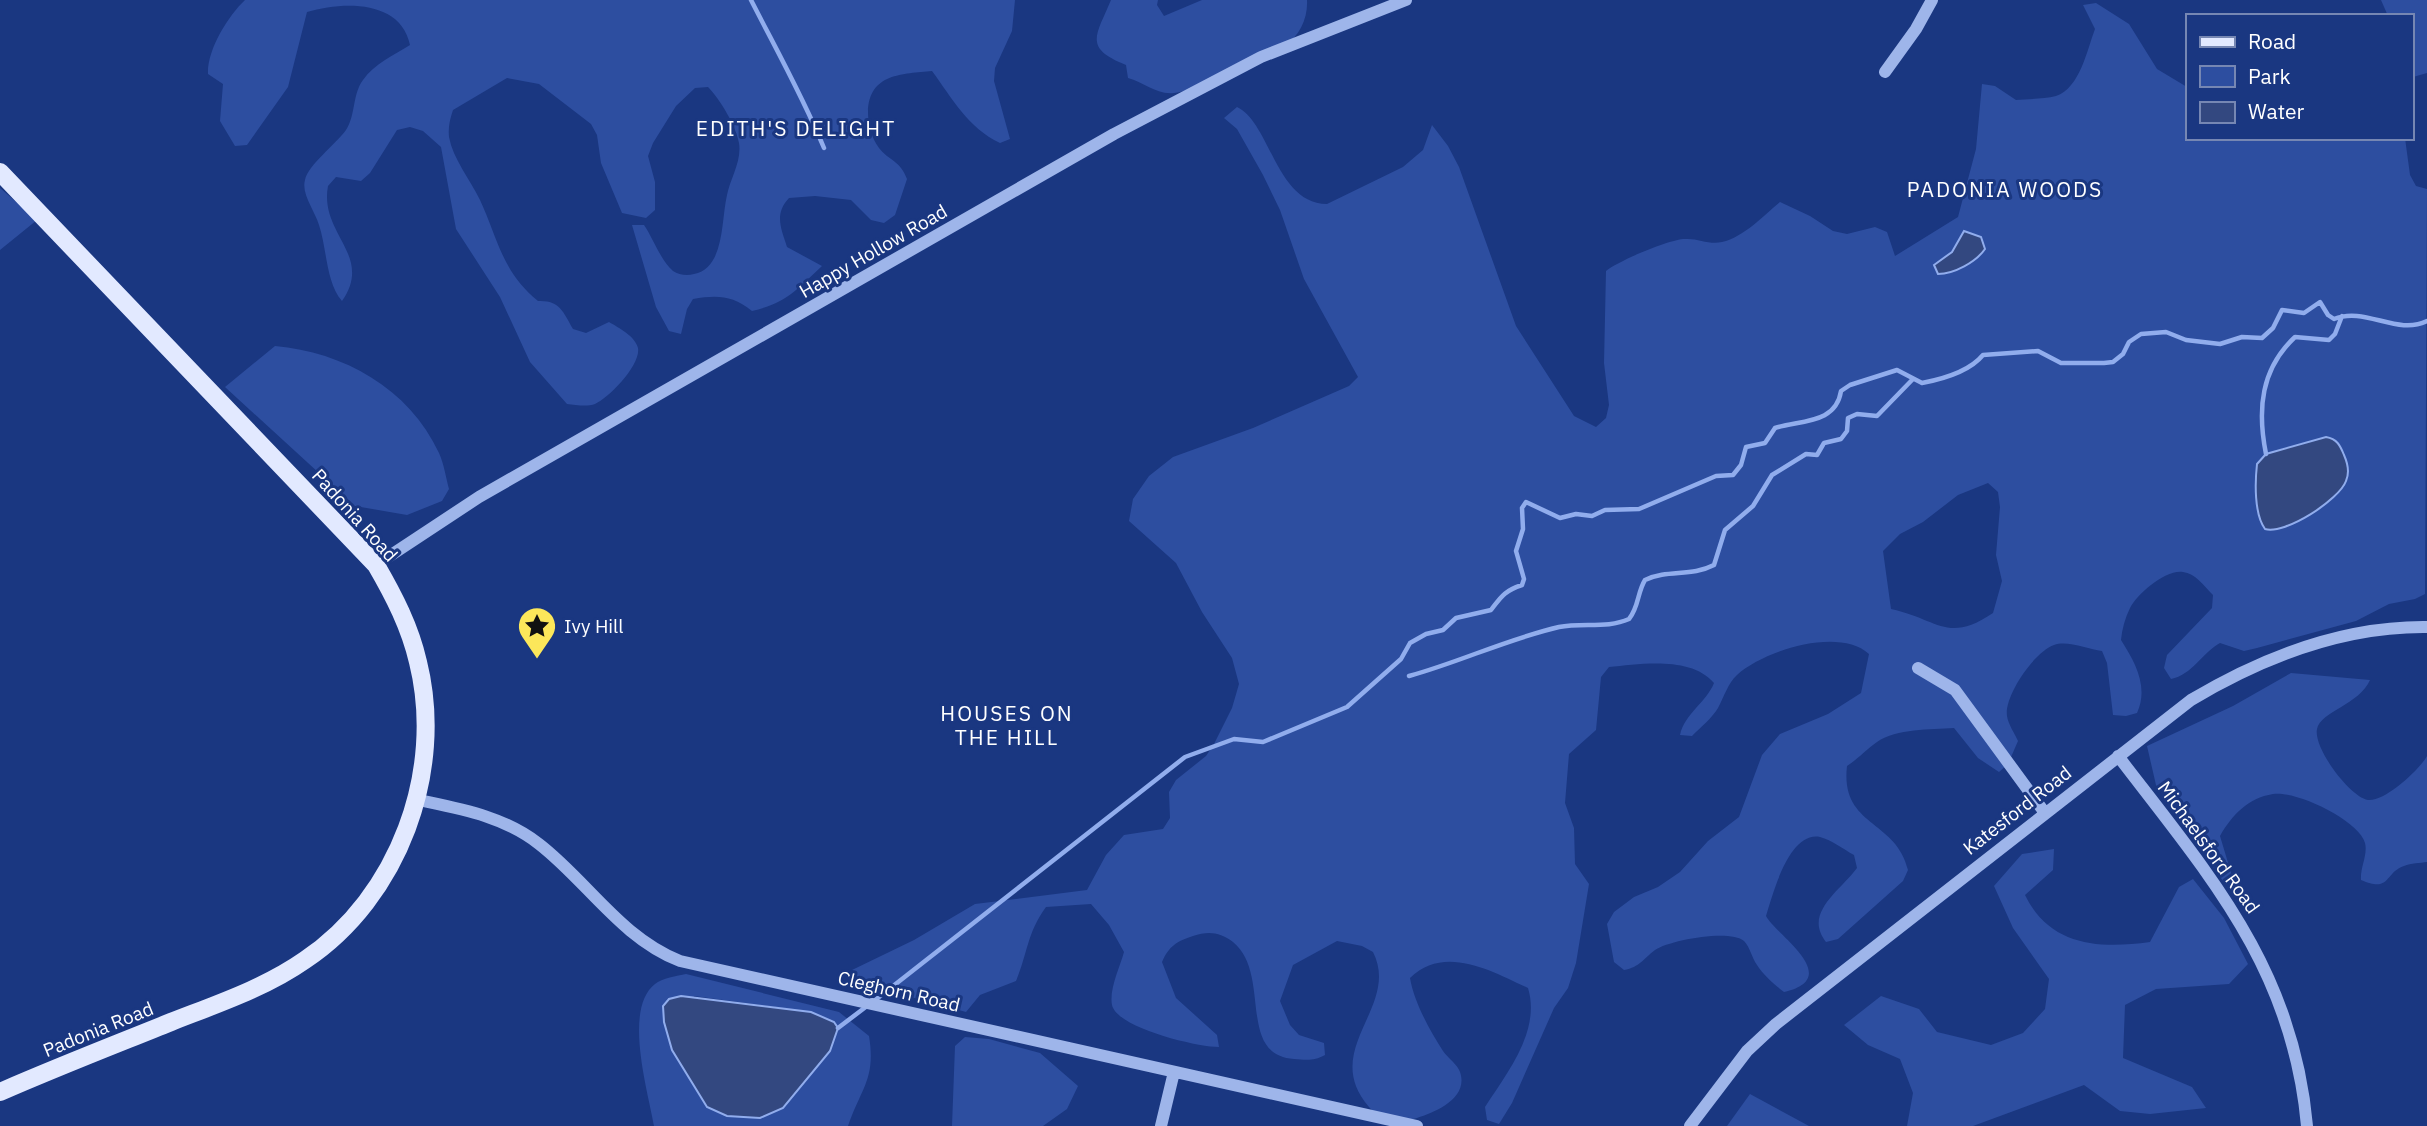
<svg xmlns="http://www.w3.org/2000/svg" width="2427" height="1126" font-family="'IBM Plex Sans',sans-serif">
	<rect width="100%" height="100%" fill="#1a3781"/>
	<path fill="#2d4ea0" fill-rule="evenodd" d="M245,0H1015L1012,31L995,68L994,81L1010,139L1000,143C968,128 952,98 932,71C903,74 869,73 868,112C868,124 871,137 879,148C889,161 900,160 907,179L895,215L884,223L871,220L851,200L815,196L789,198C774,214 781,228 787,247L822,266C796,290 787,303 752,311C732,295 717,295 693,299L687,309L681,334L669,331L656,307L632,225H644C653,238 661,261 673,271C679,275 687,276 694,274C725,268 721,220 727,195C730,179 742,161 739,143C736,126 720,99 708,87L695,88L676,106L653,143L648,156L655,182V210L646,218L622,213L601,163L597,135L591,124L539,84L507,78L453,110C450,119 448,127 449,137C453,159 470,179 480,200C498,239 502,272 538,301C559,300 563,311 573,329L586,333L609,322C619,328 635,336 638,348C641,365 609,398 595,404C587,407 576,405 567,404L530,362L500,297L456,229L441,147L423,131L410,127L397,130L370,173L361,181L336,177L328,186C319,234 374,255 342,301C326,283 327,249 319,225C315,211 301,194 305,180C308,165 336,144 346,130C356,115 352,95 363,80C374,64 394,55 410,45C401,0 344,1 307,12L288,87L247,145L235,146L220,121L223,84L208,74C207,50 228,16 245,0Z
		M1111,0H1158L1157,5L1164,16L1202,0H1307C1308,18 1300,36 1284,46C1266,58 1194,91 1174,93C1156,95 1144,82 1128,78L1126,65C1083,48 1096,36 1111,0Z
		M2381,0H2427V73L2413,77L2411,84V16H2388Z
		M2096,3L2129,24L2157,69L2187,87V138H2405L2410,175L2416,186L2427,189L2425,594L2415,599L2389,604L2356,621L2257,648L2244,651L2220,643C2202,653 2192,675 2171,679L2164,668L2167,655L2212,608L2213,595C2204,586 2195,573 2183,572C2166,569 2137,594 2130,608C2125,618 2122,629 2121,640C2135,662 2149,687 2137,713L2126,716L2113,715L2107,663L2102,651C2088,649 2067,640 2054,645C2034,652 2004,696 2007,716C2008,724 2015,734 2018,741L2008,764L1999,772L1978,758L1954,728C1930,730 1897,728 1877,742C1867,749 1859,758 1847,766C1840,827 1896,819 1908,870L1903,881L1838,939L1826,942C1803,913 1840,891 1857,868L1854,855C1843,849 1832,840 1820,837C1789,831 1773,894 1766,916C1776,935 1845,978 1784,992C1774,984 1764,976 1757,965C1752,958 1750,947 1744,941C1730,929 1670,940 1655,950C1643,959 1640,967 1624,970L1614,962L1607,924L1614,912L1634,897L1658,887L1680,872L1708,841L1739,817L1762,755L1780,734L1828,714L1861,693L1869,654C1839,627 1765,650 1737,675C1728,683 1724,697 1718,708C1712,718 1701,727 1692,736L1680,735C1685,713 1706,703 1714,683C1691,656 1641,664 1609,667L1601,677L1596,730L1569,754L1565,803L1574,828L1575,864L1589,884L1576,963L1568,988L1554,1008L1512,1103L1499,1124L1487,1120L1485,1107C1507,1073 1541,1031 1528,988C1492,971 1444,944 1410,978C1414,1002 1430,1031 1443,1051C1448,1058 1458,1065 1460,1072C1469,1098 1436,1112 1417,1118C1399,1123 1382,1123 1369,1107C1319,1049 1401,1007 1373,952L1362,946L1337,941L1293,965L1280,1001L1290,1025L1299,1035L1324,1043L1325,1055C1314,1061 1307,1060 1294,1059C1236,1055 1272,974 1233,942C1220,932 1208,931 1193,936C1177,941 1169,946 1162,962L1176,998L1217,1035L1219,1047C1197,1047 1117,1028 1112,1005C1109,989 1120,967 1124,952L1109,925L1091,904L1046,907C1027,933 1028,952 1016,981L980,995L966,1012L856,982L852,970L914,940L975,904L1087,890L1106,855L1124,835L1163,829L1170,818L1169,792L1176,780L1206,756L1214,744L1232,708L1239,684L1232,658L1202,612L1176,563L1129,521L1133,499L1149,476L1173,457L1253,428L1349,386L1358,377L1304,279L1280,210L1263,175L1237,129L1224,118L1237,107C1270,122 1276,204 1327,204L1403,167L1423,150L1432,125L1448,146L1459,167L1516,326L1574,416L1596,427L1606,418L1609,405L1604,363L1606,271C1618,261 1670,239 1685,239C1698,238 1709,245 1722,242C1744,237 1763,216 1780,202L1810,216L1833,231L1847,234L1875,227L1887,232L1895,256L1958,217L1976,149L1982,84L1995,86L2016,100C2028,99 2044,99 2056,96C2080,88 2087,50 2095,29L2083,5ZM1988,483L1998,492L2000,507L1996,555L2002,581L1993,613C1947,644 1938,619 1891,609L1883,551L1900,534L1923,522L1958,495Z
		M0,188L37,220L0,250Z
		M275,346C343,352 409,388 439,453C444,464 446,478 449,489L442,501L407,515L355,506L225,387Z
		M2291,673L2370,680C2359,705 2321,711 2317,729C2313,748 2350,797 2368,800C2385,802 2420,769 2427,756V862C2420,863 2411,863 2404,866C2384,873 2391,893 2361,880C2360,867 2368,855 2365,843C2359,820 2295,790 2273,794C2248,798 2232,815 2220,836L2235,886L2223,881L2156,785L2147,746L2233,706Z
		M2054,849L2053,870L2025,895C2050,946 2099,949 2150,942L2179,887L2193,879L2224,918L2248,964L2229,984L2156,989L2125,1005L2123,1058L2192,1087L2206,1108L2150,1114L2120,1111L2084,1085L1973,1126H1907L1913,1093L1900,1059L1868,1045L1844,1025L1881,996L1919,1009L1937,1032L1991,1045L2023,1033L2045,1009L2049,979L2013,928L1994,886L2022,854Z
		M686,974L839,1012L869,1036C876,1079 861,1088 848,1126H654C648,1091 623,1009 655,984C662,978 677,976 686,974ZM694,996L811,1012L833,1022L830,1051L783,1108L760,1118L727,1116L700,1097L680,1060Z
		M965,1037L989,1039L1040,1053L1078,1086L1067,1109L1043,1126H952L955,1046Z
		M1750,1094L1809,1126H1727Z"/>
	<path fill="#334880" stroke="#91aded" stroke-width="2" d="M1964,231L1981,237L1985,249C1976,262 1954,274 1938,274L1934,265L1952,252Z
		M2326,437C2337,439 2340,445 2344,455C2348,464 2350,472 2346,481C2339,500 2285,535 2265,529C2254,514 2255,482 2257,464L2266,454Z
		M681,996L811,1012L834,1022L838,1028L830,1051L783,1108L760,1118L727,1116L707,1107L672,1050L664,1022L663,1006L669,999Z"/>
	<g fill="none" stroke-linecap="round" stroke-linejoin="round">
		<path stroke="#91aded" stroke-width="4.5" d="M751,0C776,49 803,97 824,148
			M2266,454C2257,409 2261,369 2295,337L2329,340L2335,334L2342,316
			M1409,676C1460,662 1507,639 1559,627C1582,622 1607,629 1629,619C1639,607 1637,593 1645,580C1668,569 1691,577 1714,565L1725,530L1753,506L1772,475L1806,454L1817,455L1824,443L1841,439L1847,431L1848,418L1857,414L1877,416L1912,380
			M874,1001L1185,757L1234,739L1263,742L1347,707L1401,659L1410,643L1426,634L1443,630L1456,618L1491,610C1501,597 1504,591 1522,585L1524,579L1516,551L1523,529L1522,508L1526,502L1560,518L1576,514L1592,516L1605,510L1639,509L1716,476L1733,475L1741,465L1746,447L1765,443L1775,428C1801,420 1836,424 1841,391L1850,385L1897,370L1922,383C1943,379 1969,372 1983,355L2038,351L2061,363H2104L2113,362L2123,354L2129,342L2141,334L2166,332L2186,340L2220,344L2242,337L2262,338L2273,328L2282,310L2304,313L2320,302L2328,315L2334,319C2365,306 2397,336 2427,321
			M838,1028L867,1006"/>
		<path stroke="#9eb5ea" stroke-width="12" d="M1885,72L1916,29L1932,0
			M376,565L479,497L1114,134L1261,57L1406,0
			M1918,668L1955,690L2045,813
			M2118,756C2209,875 2293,968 2307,1126
			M418,800C461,809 503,816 539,844C587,881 621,938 680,961L1417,1126
			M1161,1126L1174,1072
			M1690,1126L1747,1051L1776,1024L2191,700C2263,657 2342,626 2427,627"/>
		<path stroke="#e2e9ff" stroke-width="18" d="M0,172L376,565C394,596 410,627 418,662C445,771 399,897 305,960C265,988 217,1004 171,1022C114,1045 57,1067 0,1092"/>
	</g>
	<defs>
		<g id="sight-pin" transform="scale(2.0125)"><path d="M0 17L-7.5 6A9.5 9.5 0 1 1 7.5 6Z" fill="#fce75a" stroke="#1a3781"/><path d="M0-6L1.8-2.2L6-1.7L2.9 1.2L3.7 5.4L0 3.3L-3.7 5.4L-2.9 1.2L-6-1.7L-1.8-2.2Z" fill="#111"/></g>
	</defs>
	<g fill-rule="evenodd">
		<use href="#sight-pin" x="537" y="626"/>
	</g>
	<g text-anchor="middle" stroke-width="6" stroke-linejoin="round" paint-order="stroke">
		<g font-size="19" fill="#fff" stroke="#1a3781">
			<text transform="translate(873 251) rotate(-30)" y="7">Happy Hollow Road</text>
			<text transform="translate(355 515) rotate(48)" y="7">Padonia Road</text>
			<text transform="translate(2017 810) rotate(-38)" y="7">Katesford Road</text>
			<text transform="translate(2209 847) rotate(54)" y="7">Michaelsford Road</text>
			<text transform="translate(899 991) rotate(13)" y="7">Cleghorn Road</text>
			<text transform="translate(98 1029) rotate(-22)" y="7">Padonia Road</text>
		</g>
		<g font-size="19" fill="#fff" stroke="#1a3781" text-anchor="start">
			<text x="564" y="633">Ivy Hill</text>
		</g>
		<g font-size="21" letter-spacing="2" fill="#fff" stroke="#1a3781">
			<text x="796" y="136">EDITH'S DELIGHT</text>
			<text x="2005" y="197">PADONIA WOODS</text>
			<text x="1007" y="721">HOUSES ON<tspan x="1007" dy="24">THE HILL</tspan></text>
		</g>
	</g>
	<rect x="2186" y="14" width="228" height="126" fill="#1a3781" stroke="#7687b3" stroke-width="2"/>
	<rect x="2200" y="37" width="35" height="10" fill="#e2e9ff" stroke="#7687b3" stroke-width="2"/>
	<text x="2248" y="49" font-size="21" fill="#ffffff">Road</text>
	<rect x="2200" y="66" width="35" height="21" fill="#2d4ea0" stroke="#7687b3" stroke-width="2"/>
	<text x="2248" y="84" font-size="21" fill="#ffffff">Park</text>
	<rect x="2200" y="102" width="35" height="21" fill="#334880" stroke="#7687b3" stroke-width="2"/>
	<text x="2248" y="119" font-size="21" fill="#ffffff">Water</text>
</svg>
